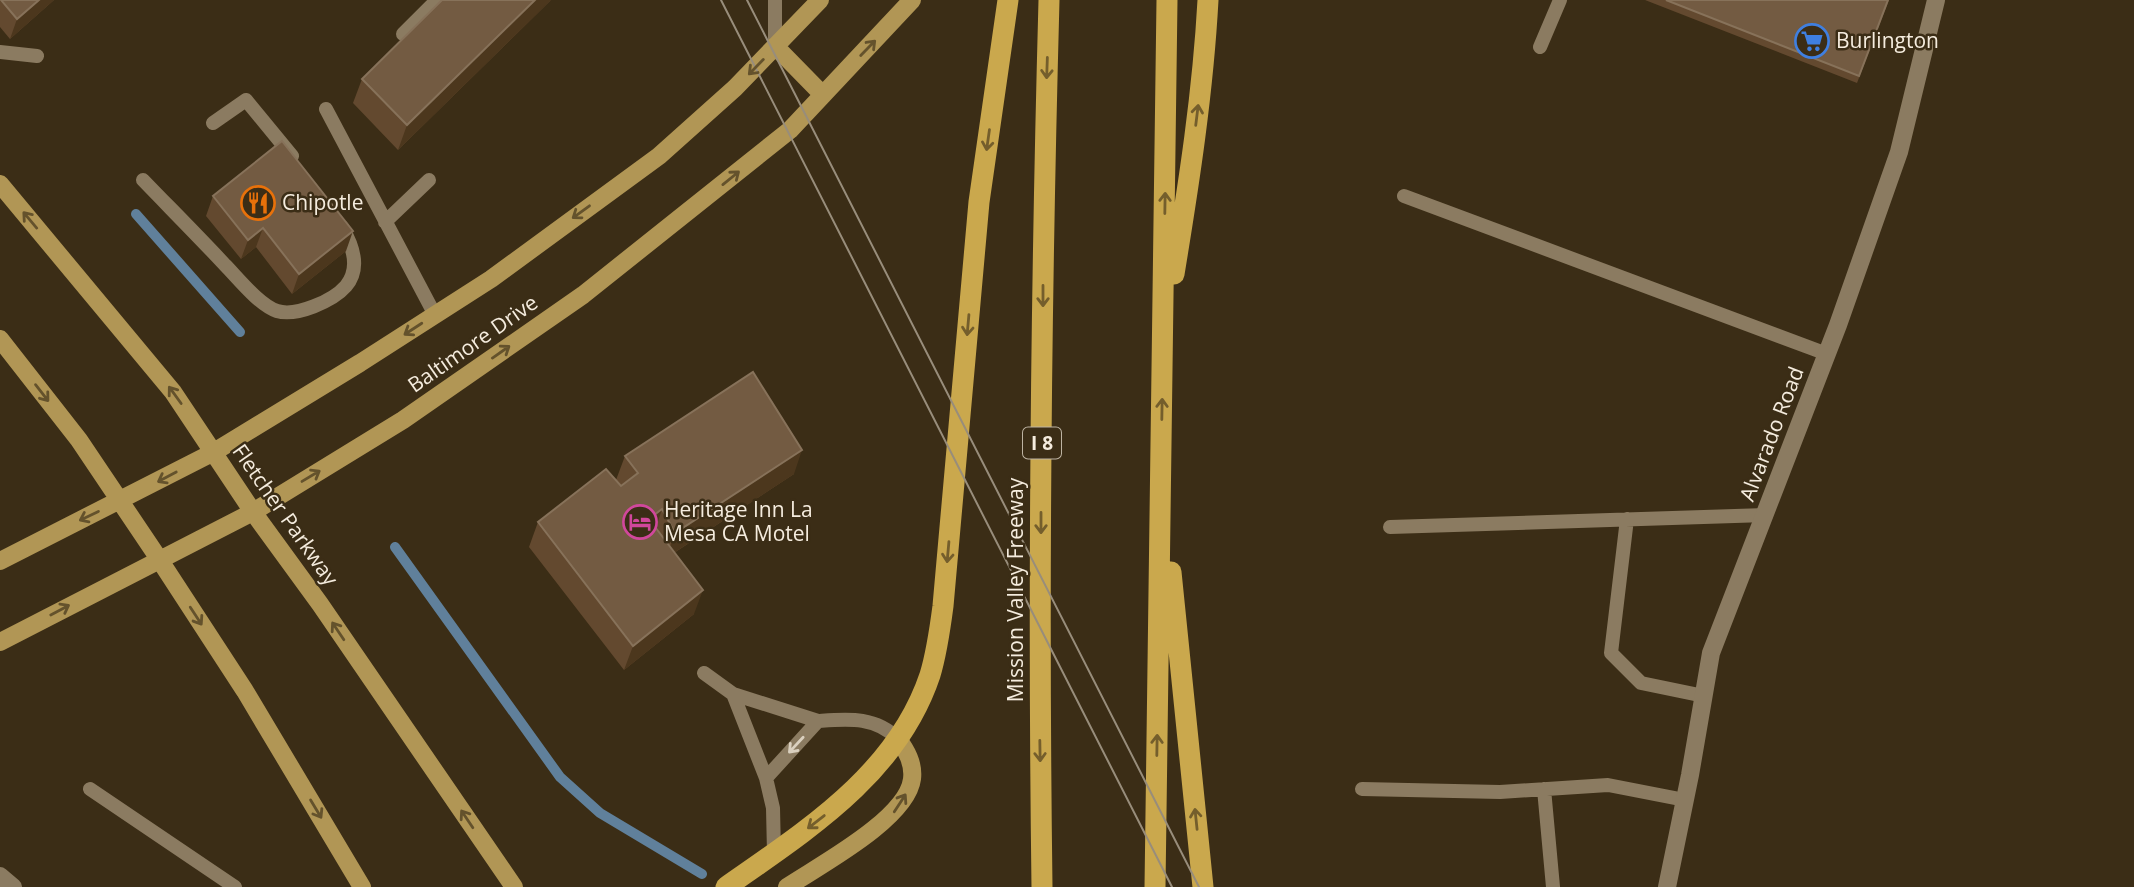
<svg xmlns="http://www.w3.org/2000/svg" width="2134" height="887" font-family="'Open Sans',sans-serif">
	<rect width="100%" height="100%" fill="#3b2d16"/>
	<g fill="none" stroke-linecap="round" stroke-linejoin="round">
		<path stroke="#60809b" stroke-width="10" d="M136,214L240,332
			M395,547L560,777L600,813L702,874"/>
		<path stroke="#8b7b61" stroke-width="14" d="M775,0V46
			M403,34L437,0
			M1540,47L1560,0
			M0,52L37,56
			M326,109L435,315
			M213,123L246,100L292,156
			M143,180C170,208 198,236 225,265C238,278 259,305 277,311C296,317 333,301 346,286C361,268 352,244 342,227
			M1404,196L1827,354
			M385,222L429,180
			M1627,519L1611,653L1641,683L1704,696
			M1390,527L1766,515
			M704,673L733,694L818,721
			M733,694L766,778
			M90,789L235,887
			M1362,789L1500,792L1608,785L1685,800
			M1544,789L1553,887
			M774,853L773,808L766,778L818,721C848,719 875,716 898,739"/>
		<path stroke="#8b7b61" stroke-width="18" d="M1667,887L1690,775L1711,653L1838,325L1899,152L1936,0"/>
		<path stroke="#8b7b61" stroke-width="18" d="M0,876L13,887"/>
		<path stroke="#b19655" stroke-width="18" d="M775,46L823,95
			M0,184L173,392L253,512L320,604L514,887
			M0,339L79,440L159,559L245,691L362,887
			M0,561L214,452L360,363L491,279L659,156L735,88L820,0
			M0,642L253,512L403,420L583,295L790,130L912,0
			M787,887C820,865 907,819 912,779C914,763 906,750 898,739"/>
		<path stroke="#caa84d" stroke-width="21" d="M1174,274C1189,183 1203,92 1208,0
			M1171,572L1203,887
			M726,887C807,830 897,774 930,675C937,652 940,629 943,606L979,202L1008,0
			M1042,887C1038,591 1041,295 1049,0
			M1155,887L1167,0"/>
		<path stroke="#988d7b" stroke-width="2" d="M721,0L1172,887
			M747,0L1199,887"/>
	</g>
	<path fill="#63492f" d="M0,0H54L10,39L0,27Z
		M551,0L398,150L353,103L362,79Z
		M1645,0H1889L1857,83Z
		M213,196L346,251L292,294L256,247L241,259L206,216Z
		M625,456L794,474L674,553L694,614L624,670L529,547L538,522L616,480Z"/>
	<path fill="#4c371d" d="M39,0H54L10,39L17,19Z
		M535,0H551L398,150L407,125Z
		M263,228L256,247L241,259L248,240Z
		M353,231L346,251L292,294L299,274Z
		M802,450L794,474L666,558L675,533Z
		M662,509L654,534L649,519Z
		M703,590L694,614L624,670L633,646Z"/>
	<path fill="#735b42" stroke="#87725a" stroke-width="2" d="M1,0H39L17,19Z
		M442,0H535L407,125L362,79Z
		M1666,0H1888L1859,76Z
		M282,141L353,231L299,274L263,228L248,240L213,196Z
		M753,372L802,450L675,533L662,509L649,519L703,590L633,646L538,522L606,469L621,486L638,473L625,456Z"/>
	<defs><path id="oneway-shaft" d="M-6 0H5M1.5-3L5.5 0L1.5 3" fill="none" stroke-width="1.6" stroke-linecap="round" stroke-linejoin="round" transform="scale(1.75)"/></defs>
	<g stroke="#64522c">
		<use href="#oneway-shaft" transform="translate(868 48) rotate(-46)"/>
		<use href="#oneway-shaft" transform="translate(756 67) rotate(134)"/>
		<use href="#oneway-shaft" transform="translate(731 178) rotate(-39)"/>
		<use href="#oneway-shaft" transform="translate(581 212) rotate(144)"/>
		<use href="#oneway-shaft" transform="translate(30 220) rotate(-130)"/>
		<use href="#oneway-shaft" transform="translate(413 329) rotate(147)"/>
		<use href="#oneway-shaft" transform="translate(501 352) rotate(-35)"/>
		<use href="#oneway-shaft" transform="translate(42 393) rotate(52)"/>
		<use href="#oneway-shaft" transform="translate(175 395) rotate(-126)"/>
		<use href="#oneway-shaft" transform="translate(311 476) rotate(-31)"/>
		<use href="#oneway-shaft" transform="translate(167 477) rotate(152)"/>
		<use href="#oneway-shaft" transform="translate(89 516) rotate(154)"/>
		<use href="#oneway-shaft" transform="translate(60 610) rotate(-28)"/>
		<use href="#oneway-shaft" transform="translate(196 616) rotate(57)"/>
		<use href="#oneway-shaft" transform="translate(338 631) rotate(-124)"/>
		<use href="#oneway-shaft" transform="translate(900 803) rotate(-57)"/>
		<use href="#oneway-shaft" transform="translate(316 809) rotate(59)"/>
		<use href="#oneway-shaft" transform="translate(467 819) rotate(-124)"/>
	</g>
	<g stroke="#745e2c">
		<use href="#oneway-shaft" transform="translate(1047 68) rotate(92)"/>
		<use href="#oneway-shaft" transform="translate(1197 115) rotate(-83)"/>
		<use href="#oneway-shaft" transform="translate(988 140) rotate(98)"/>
		<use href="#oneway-shaft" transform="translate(1165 203) rotate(-89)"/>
		<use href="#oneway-shaft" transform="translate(1043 296) rotate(90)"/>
		<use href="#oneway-shaft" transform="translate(968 325) rotate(95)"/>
		<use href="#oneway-shaft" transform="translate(1162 409) rotate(-89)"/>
		<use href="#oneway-shaft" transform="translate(1041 523) rotate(90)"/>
		<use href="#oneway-shaft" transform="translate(948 552) rotate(95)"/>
		<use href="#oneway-shaft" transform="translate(1157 745) rotate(-89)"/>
		<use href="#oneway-shaft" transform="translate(1040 751) rotate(89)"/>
		<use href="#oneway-shaft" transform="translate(1196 819) rotate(-96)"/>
		<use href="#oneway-shaft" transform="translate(816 822) rotate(142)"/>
	</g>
	<use stroke="#dad0bf" href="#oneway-shaft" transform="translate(796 745) rotate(133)"/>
	<defs>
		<g id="supermarket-ring" transform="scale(1.75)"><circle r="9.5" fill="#3b2d16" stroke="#3f7fe0" stroke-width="1.5"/><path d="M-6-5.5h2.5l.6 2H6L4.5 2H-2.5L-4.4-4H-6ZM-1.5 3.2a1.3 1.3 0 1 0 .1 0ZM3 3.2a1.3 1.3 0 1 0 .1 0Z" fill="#3f7fe0"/></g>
		<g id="restaurant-ring" transform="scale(1.75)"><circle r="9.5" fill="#3b2d16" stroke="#e8710a" stroke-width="1.5"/><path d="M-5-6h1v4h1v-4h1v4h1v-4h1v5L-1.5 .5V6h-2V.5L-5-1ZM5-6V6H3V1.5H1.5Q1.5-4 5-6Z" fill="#e8710a"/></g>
		<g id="hotel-ring" transform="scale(1.75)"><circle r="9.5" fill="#3b2d16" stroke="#d1479c" stroke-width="1.5"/><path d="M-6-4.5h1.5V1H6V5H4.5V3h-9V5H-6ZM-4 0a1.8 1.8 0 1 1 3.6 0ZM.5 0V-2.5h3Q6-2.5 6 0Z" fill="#d1479c"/></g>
	</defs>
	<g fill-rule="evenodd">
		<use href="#supermarket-ring" x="1812" y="41"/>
		<use href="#restaurant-ring" x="258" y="203"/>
		<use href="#hotel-ring" x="640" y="522"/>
	</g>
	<g text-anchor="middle" stroke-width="5" stroke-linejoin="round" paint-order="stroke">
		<rect fill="#3b2d16" stroke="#bdb3a2" stroke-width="2" x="1023" y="427.5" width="38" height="31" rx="5"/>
		<g font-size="19" font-weight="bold" fill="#f5ecde">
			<text x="1042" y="450">I 8</text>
		</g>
		<g font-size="21" fill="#f5ecde" stroke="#3b2d16" text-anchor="start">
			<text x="1836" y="48">Burlington</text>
			<text x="282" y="210">Chipotle</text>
			<text x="664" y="517">Heritage Inn La<tspan x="664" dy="24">Mesa CA Motel</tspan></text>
		</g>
		<g font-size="21" fill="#f5ecde" stroke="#3b2d16">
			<text transform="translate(473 344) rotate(-35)" y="7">Baltimore Drive</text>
			<text transform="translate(1772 434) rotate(-69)" y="7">Alvarado Road</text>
			<text transform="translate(285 515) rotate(55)" y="7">Fletcher Parkway</text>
			<text transform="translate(1016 590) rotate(-90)" y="7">Mission Valley Freeway</text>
		</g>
	</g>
</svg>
